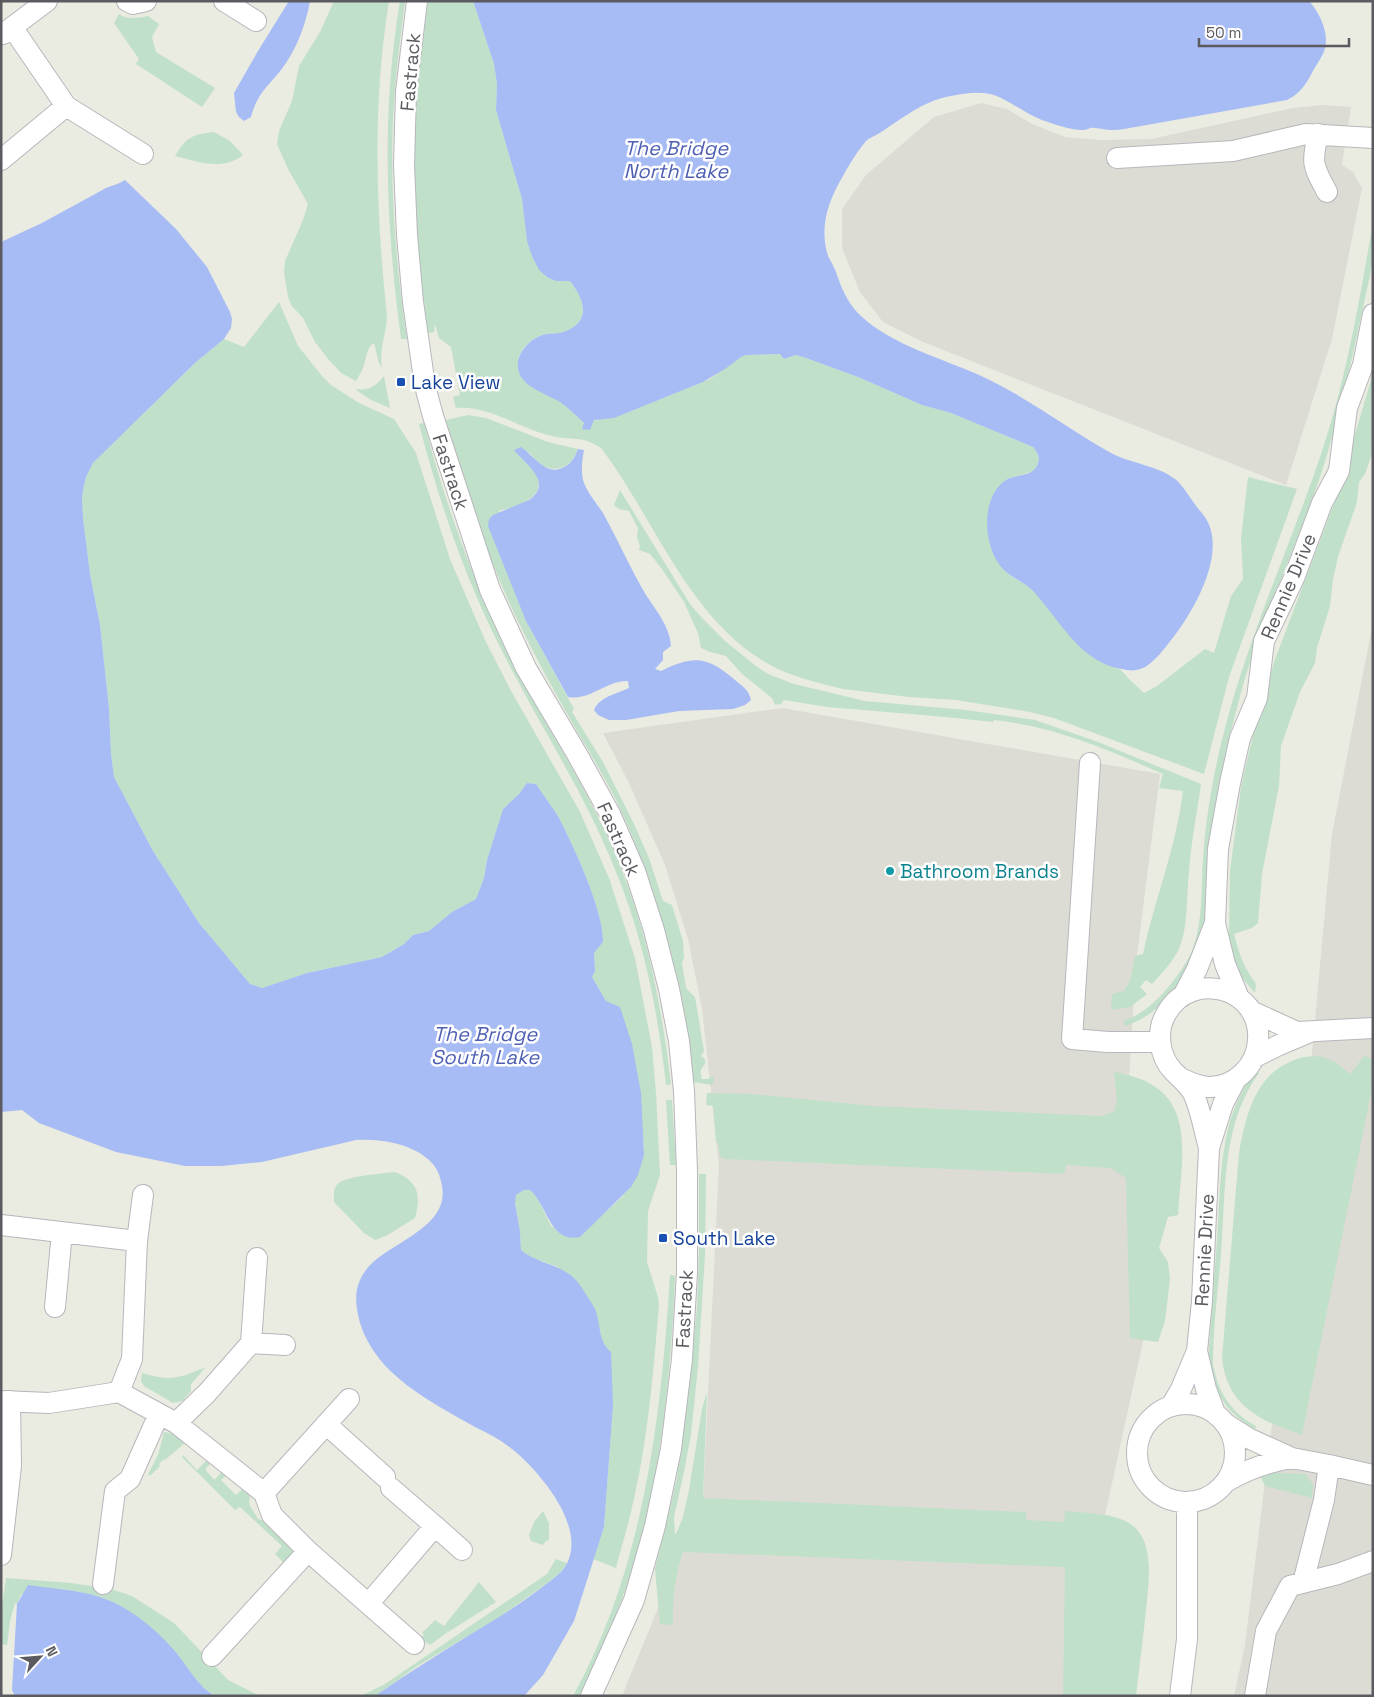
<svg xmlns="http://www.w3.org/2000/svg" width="1374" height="1697" font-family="'Space Grotesk',sans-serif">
	<rect width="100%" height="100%" fill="#eaebe1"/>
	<path fill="#dcdcd5" d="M981,103L1007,109L1032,124L1065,137L1102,140L1151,139L1293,108L1322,105L1351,107L1342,165L1353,172L1362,188L1332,339L1286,485L923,342L883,322L860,292L842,248V209L866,175L934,117Z
		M1373,622V1696H1234L1245,1645L1296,1228L1332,834Z
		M782,708L1160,774L1136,963L1128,1095L1156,1282L1099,1543L1082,1696H622L703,1498L719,1165L702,1009L688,939L665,865L629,783L603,733Z"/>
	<path fill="#c0e0ca" d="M334,1H389C372,106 376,212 387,317C386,337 379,347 382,368L379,363L374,343C366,348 367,357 364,365C362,371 359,376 356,381L341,373L329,360L315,342L303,318L291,305L288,297L284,272L285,261L303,220L308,204L288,169L277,144L279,131L292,101L299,66L320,32Z
		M400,1H405C400,40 395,79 393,119C390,192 396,267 407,339H401C386,227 381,113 400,1Z
		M428,1H473L494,64L497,84L496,110L522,199L527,241L556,281H570C584,299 592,320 566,331C559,334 553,333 547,334C533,336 520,348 518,362C515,384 547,394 561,402C569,408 576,416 584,423L604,418H614L710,379L741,357L746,355L781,354L784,359L796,355L806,358L858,377L922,405L951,413L1033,447L1037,452L1039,460L1037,467L1032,472L1009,478L1003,482L994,494L989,509L988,533L1002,568L1012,577L1027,585L1036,593L1075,641L1089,654L1102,663L1120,669L1129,679L1144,693L1157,686L1205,649L1214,653L1231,596L1243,579L1241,538L1248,477L1297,489L1229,677L1204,774L1054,718L1030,712L956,700L909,697L843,689C821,684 798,678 778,669C691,627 656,520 601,448C581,435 573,441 552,436C520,429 489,405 456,408L453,397L460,395L451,347L439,338L435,324L434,332L428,333C418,264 413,193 415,123C417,82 423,42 428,1Z
		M119,14C128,20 138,18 148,16L159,24L152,37L156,52L215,88L202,107L136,64L139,59L114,23Z
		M214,132L230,141L243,155C223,171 198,162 175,156C187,137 191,135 214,132Z
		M1373,222V257L1369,280C1354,348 1341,415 1319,480C1293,556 1256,630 1237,708C1226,749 1216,792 1212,835C1209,857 1208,880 1207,903C1206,913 1207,926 1203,935C1187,971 1166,1015 1124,1026V1020C1150,1015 1184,972 1193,948C1203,920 1201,889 1203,859C1206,815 1214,770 1225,728C1250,632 1292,542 1323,448C1347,375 1360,298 1373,222Z
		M279,302L298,346L322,376L331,385L359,403L394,419L416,453L450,559L485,640L510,689L580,812L609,878L635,958L652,1047L656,1093L660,1175L648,1211L647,1262L658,1297L659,1305C653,1377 647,1450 629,1520C625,1536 620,1552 616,1568L593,1559L604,1527L613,1406L604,1347L594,1309L558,1267L528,1256L521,1250L520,1231L515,1202L516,1195L524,1190H530L536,1195L551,1226L580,1237C609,1203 642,1194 644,1144L612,1004L606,1001L592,977L595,971L594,953L603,942C604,911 573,845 558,816C551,805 543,795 536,784L527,783L519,794L503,809L487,860L484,878L476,899L452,912L429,931L413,935L404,944L382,957L307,973L262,988L250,984L199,923L153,851L114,777L111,754L109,708L100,625L90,574L83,518L82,497L84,485L86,477L93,463L196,362L224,339L244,347Z
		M1373,373V451L1365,474L1359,482L1357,502L1338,557L1333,579L1330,606L1317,648L1315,663L1300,692L1281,746L1279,786L1262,874L1258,923L1252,928L1234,934C1239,953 1244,968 1256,984L1255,993L1239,974L1232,953L1229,936L1230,871L1241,787L1252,739L1274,662L1338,493Z
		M384,376L390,408L371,400L356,390L357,389C369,391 377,385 384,376Z
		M468,415L486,418L548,442L578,449C572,467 555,476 538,462C534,459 531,453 527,452C523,450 518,450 515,450C520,457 528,463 533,470C552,496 518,506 499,511L526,621L574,709L572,712L603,762L634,824L649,858L663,901L672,905L683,941L684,957L682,963L686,988L695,997L704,1051L701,1056L705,1059V1064C700,1069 700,1072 702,1079H708L714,1076L713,1085L693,1082C683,984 659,890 616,800C604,777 591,754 577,731C555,693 534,655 515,615C485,552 465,486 446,420Z
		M424,423C445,502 472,580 509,653C545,726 591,792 621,868C649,938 662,1010 671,1084L666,1085C658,1012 644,940 616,872C585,793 538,723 500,647C464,576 439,501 419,424Z
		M620,490L690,604L701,617L725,641L756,666L768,674L794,684L865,701L966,710L1035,720L1098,742L1201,784C1197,813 1191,843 1189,872C1186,898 1189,927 1178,951C1171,964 1161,974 1152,984L1146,980L1140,987L1147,994L1130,1007L1111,1010L1112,994L1124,991L1130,981L1135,956L1143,954C1155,898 1176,848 1183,791L1159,788L1163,774C1109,750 1053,726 994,720L993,722L946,717L827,707L784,700L781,704L775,705L772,698L742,674L726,656L710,652L701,648L698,633L684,602L662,569L650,554L639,550L640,546L637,537L638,528L629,511L619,509L614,505Z
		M1365,1055L1373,1061V1083L1302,1435C1261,1421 1227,1407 1222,1358L1239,1153C1246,1115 1255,1073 1297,1059C1308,1055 1323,1055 1335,1062C1340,1065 1345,1070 1350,1074Z
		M1114,1072C1200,1086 1182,1150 1178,1215L1168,1217L1159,1248L1168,1262L1170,1279L1165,1321L1158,1342L1130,1338L1126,1178L1111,1168L1066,1165L1064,1174L726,1159L720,1157L718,1143L716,1142L713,1106L706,1105L707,1093L752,1094L874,1106L1101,1116L1114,1112L1117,1099Z
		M1256,1072L1259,1073C1221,1124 1226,1193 1221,1254C1218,1290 1213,1327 1213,1364C1218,1392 1231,1413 1256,1426L1255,1429C1224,1412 1217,1394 1208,1362C1211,1321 1214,1280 1217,1240C1221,1185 1218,1114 1256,1072Z
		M666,1100H672L676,1165H670Z
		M395,1172C419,1182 421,1195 415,1218L386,1236L375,1240L364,1233L334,1202C334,1197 333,1191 336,1186C343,1175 382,1174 395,1172Z
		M699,1174H706L705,1255L698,1367L691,1434L684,1472L674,1517L675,1534H676L683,1517L689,1490L702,1409L707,1392L703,1498L1026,1512V1520L1064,1522L1065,1511C1085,1513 1116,1513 1132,1525C1138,1529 1145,1540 1146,1547C1152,1570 1147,1597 1145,1620C1142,1645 1139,1670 1136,1696H1063L1065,1567L683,1552C675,1576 672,1600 673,1625L660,1624L655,1569L677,1478L686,1411L697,1308L699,1250Z
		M670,1275L675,1276C671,1374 661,1483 630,1576C616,1617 599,1657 579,1696H573C644,1567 661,1419 670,1275Z
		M205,1368L191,1384V1391L182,1401L173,1403L144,1386L141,1381L142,1373C157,1377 167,1380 182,1376C190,1374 197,1370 205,1368Z
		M164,1432L176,1434L186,1442L165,1460L164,1459L159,1464L160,1466L150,1476L148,1474L158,1455Z
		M183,1455L197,1470L208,1459L211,1463L205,1469L214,1480L225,1469L228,1473L221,1480L236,1495L248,1484L251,1488L249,1504L258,1519L275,1524L299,1550L286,1565L275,1554L282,1546L240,1507L235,1510L182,1457Z
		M1274,1473L1305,1474L1313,1484L1312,1498L1265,1486L1260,1475Z
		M543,1511L549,1523V1540L546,1541L543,1545L531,1541L529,1535L534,1522Z
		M556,1559L567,1563L561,1572L550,1581L498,1618L419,1665L375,1696H361L385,1684L547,1574Z
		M6,1578L71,1583L111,1589L132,1596L174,1623L228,1680L260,1696H215C198,1687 187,1665 174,1651C147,1620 115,1597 74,1591C67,1590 59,1588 51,1589C41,1590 31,1593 21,1595L17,1604L15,1603L10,1621L7,1645L1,1644V1614Z
		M479,1582L496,1602L445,1634L430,1645L420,1639L424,1635L422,1633L435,1620L444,1626Z"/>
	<path fill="#a7bbf5" d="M289,1H310C306,23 298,45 286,63C272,84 258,90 251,117L244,121L239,117L236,112L234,93L258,51Z
		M473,1L1310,2C1320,14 1329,33 1325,48C1323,56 1318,62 1314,69C1307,83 1301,93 1287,100L1124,129C1112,131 1108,130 1096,128C1087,127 1092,129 1083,130C1070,130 1054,124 1042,120C1027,114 1014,104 999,97C985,90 966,93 951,96C922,101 902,119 878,134C874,136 868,139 866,141C859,149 848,166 843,176C828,201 819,227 828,256C831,262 835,268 837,275C842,290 849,305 861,316C892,345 941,358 979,375C1026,396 1066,428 1111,453C1132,464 1156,465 1175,479C1184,486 1192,502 1201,512C1233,547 1192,615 1168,644C1161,653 1153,663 1143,668C1136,671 1129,671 1122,669C1081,663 1060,621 1035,593C1026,582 1012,579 1002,568C983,547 980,497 1006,480C1016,474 1031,477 1037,466C1041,458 1038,453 1033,447L951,413L922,405L858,377L806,358L796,355L784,359L780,354L746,355L741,357L725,369L703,382L614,418L594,420L590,430L582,429L584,423C576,416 569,408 560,402C546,393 515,386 518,362C520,349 533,336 547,334C553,333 559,334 566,331C592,320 584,299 570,281H556L547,277L539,270L532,256L527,241L522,199L496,110L497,84L494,64Z
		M125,180L176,229L207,267L230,312L232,319L231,328L224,339L196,362L93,463L86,477L84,485L82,497L83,518L90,574L100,625L109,708L111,754L114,777L153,851L199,923L250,984L262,988L307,973L382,957L404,944L413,935L429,931L452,912L476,899L484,878L487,860L503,809L519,794L527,783L536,784C543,795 551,805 558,816C573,845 604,911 603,942L594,953L595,971L592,977L606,1001L620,1007L632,1044L641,1093L644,1155L638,1175L631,1187L580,1237C550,1244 547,1204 530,1190H524L516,1195L515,1203L520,1231L521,1250C536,1263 560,1264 575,1279C581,1285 591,1302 595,1309C601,1324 598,1342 611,1352L613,1406L604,1527L574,1621L543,1675L524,1696H375C408,1673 442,1652 476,1631C498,1618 520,1604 541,1588C547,1583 555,1578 561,1572C594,1535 541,1472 512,1449C501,1440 488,1433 475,1427C431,1402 376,1375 360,1323C355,1304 353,1287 366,1270C386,1243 450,1229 442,1186C440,1175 437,1167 429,1160C410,1143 380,1139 356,1140L262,1162L221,1166H185L116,1152L39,1123L22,1110L1,1112V242L42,223L106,188C113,185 119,184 125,180Z
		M521,447C534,456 547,477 564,467C572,463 575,457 578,449L584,450C582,460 581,471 583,480C587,493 596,502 603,513C618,540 630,568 646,595C656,610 670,627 671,646L663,652V660L655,669L661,671C694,655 707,656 735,680C742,686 749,690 751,700L745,705L733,709L679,711L626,720H609L598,715L594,710C600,696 617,694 629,688L628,681C607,680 590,701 568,697L526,621L488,526L489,519L493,515L529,500C554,482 525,464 514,450Z
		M28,1585C47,1588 67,1589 85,1593C121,1600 151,1624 174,1650C187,1665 198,1687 215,1696H15L12,1690L17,1604Z"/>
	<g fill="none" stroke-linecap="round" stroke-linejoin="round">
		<g stroke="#b7b7bc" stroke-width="22">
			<path id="minor" d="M127,1L133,4L146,1
				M224,1L256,21
				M417,1L406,92L404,165L407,235L413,302L425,386L433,416L490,590L526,668L577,754L610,814L635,871L654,930L669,989L679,1041L684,1091L687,1171V1272L682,1359L671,1449L655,1526L634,1600L591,1696
				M12,27L66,106L143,154
				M3,34L47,1
				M1318,134C1311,164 1313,166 1327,192
				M1117,158L1233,151L1306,134L1373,138
				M1,160L66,106
				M1090,763L1072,1039L1108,1042H1160
				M1184,994L1197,969L1215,923
				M1239,998L1225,964L1215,923L1218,849L1230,783L1240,738L1257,698L1264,641L1294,578L1322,503L1339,471L1347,408L1363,365L1373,314
				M1251,1011L1297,1032L1373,1028
				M1255,1057L1279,1045L1310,1032
				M1183,1079C1191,1083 1199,1086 1208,1087C1235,1088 1257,1065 1258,1040C1262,988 1191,968 1166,1014C1156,1031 1159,1056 1173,1071C1180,1078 1188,1084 1193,1093C1201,1110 1204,1130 1209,1148
				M1,1225L137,1241L132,1359L119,1392L49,1403L1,1401
				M137,1241L143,1195
				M55,1307L62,1232
				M251,1343L285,1345
				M1197,1351L1206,1389L1215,1413
				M119,1392L176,1423L207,1393L251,1343L257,1258
				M1137 1453a49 49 0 1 1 98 0a49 49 0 1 1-98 0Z
				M1171,1406L1181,1389L1197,1351L1202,1301L1209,1148L1223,1104L1236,1079
				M176,1423L264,1493L349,1399
				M326,1424L385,1477
				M1226,1424L1248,1438L1292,1458L1329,1465L1373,1475
				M1226,1482C1247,1469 1268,1462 1292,1458
				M264,1493L272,1515L308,1551L414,1644
				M435,1526L462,1550
				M1,1555L11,1466L10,1401
				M1303,1583L1324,1500L1329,1465
				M103,1584L115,1491L130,1479L159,1414
				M369,1603L435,1526L391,1488
				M212,1656L308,1551
				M1180,1696L1187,1639V1502
				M1255,1696L1266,1631L1290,1586L1338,1574L1373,1561"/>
		</g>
		<use href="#minor" stroke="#fff" stroke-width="20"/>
	</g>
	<g fill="#1a4fb4" stroke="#fff" stroke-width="2">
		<rect x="396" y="377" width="10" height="10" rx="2.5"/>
		<rect x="658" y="1233" width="10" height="10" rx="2.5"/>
	</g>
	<circle fill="#0f9aa8" stroke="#fff" stroke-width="2" cx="890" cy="871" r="5"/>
	<g text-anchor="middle" stroke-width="5" stroke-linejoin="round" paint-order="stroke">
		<g font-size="19" fill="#5a5a60" stroke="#fff">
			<text transform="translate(410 72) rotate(-85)" y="7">Fastrack</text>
			<text transform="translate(451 472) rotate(72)" y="7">Fastrack</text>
			<text transform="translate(1288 586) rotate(-67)" y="7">Rennie Drive</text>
			<text transform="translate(619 839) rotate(66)" y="7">Fastrack</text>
			<text transform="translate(1204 1250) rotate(-87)" y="7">Rennie Drive</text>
			<text transform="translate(684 1309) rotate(-87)" y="7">Fastrack</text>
		</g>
		<g font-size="19" fill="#164399" stroke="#fff" text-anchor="start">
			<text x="411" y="389">Lake View</text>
			<text x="673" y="1245">South Lake</text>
		</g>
		<g font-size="19" fill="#0d838f" stroke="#fff" text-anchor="start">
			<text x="900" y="878">Bathroom Brands</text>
		</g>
		<g font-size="20" font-style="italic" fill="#4e5fb4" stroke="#fff">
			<text x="676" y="155">The Bridge<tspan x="676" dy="23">North Lake</tspan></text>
			<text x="485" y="1041">The Bridge<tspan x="485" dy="23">South Lake</tspan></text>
		</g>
	</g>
	<rect width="1374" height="1697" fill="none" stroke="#5a5a60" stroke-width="5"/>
	<g transform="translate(40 1657) rotate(64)" stroke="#ffffff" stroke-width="4" paint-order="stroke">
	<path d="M0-4L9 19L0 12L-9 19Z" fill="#5a5a60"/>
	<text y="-8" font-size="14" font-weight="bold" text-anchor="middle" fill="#5a5a60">N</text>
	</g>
	<path d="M1199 38v8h150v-8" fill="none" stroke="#5a5a60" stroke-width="2.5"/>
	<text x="1206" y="38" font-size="15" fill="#5a5a60" stroke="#ffffff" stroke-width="4" paint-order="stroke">50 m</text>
</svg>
